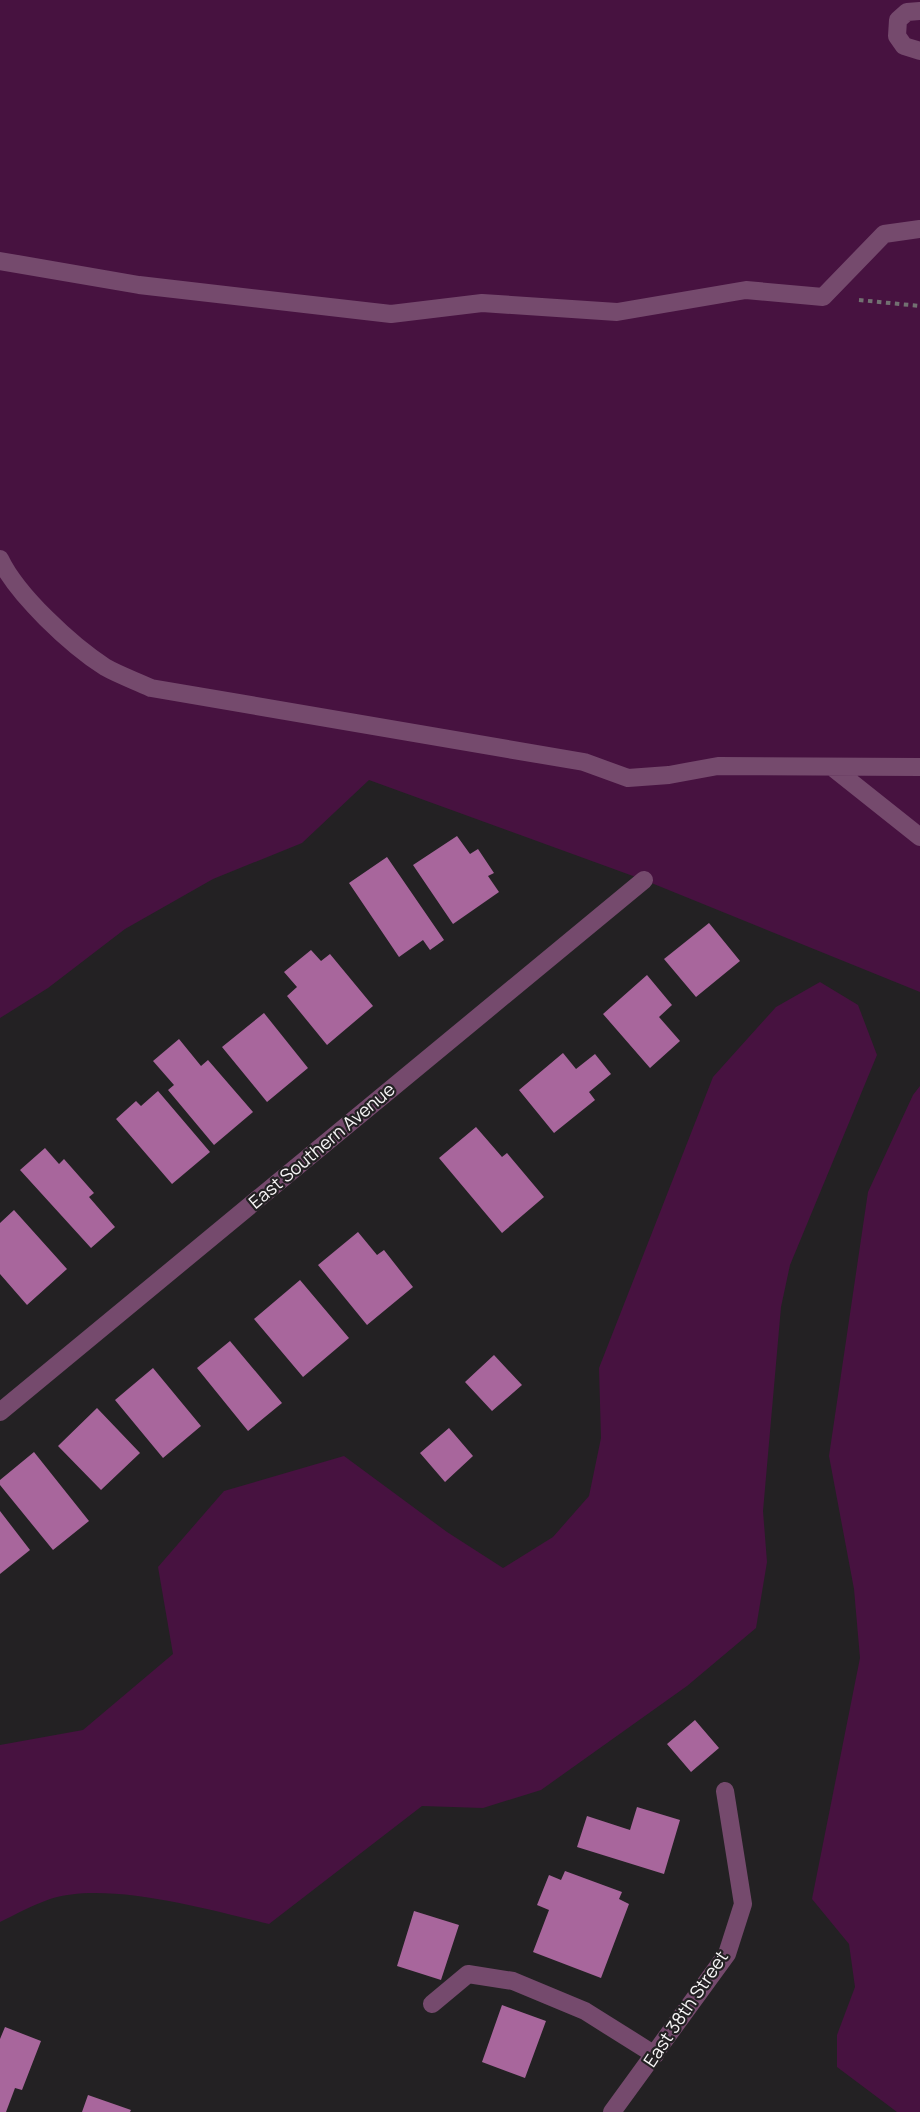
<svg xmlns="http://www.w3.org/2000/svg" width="920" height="2112" font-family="Manrope,sans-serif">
	<rect width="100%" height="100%" fill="#232123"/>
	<path fill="#471240" d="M0,0H920V992L644,880L369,780L302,843L213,879L125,929L48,988L0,1018Z
		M820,982L858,1005L877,1055L790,1265L781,1307L763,1511L767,1562L756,1628L687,1686L541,1790L483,1808L422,1806L269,1924C211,1910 107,1880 50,1899C33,1905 16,1914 0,1922V1745L83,1730L173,1654L158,1567L224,1491L344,1456L447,1532L503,1568L553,1537L589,1496L601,1438L599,1368L713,1077L776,1007Z
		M920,1086V2112H897L837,2067V2035L855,1987L849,1944L812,1899L860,1658L854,1589L829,1456L868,1192L913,1095Z"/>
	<path fill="#a8669c" d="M457,836L470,854L478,849L494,873L488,876L499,892L453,924L413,865Z
		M387,857L444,940L430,950L423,940L399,957L349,883Z
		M709,923L740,961L696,997L664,959Z
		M311,950L321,961L330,954L373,1006L327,1045L287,996L297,987L284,972Z
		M647,975L672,1005L659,1017L680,1041L650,1068L603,1014Z
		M264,1013L308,1068L267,1102L222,1047Z
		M179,1039L201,1066L208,1060L253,1112L214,1145L168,1090L174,1085L153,1061Z
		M563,1053L576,1069L595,1054L611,1074L589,1092L595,1100L554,1133L519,1090Z
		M158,1091L210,1152L172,1184L116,1119L136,1101L141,1106Z
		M476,1127L502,1157L507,1153L544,1197L502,1233L439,1158Z
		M45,1148L59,1164L64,1159L94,1193L89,1197L115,1227L91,1248L20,1170Z
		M14,1210L67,1269L27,1305L0,1274V1223Z
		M358,1232L377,1255L384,1250L413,1287L367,1325L318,1265Z
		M300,1280L349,1338L303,1377L254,1319Z
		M230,1341L282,1403L248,1431L197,1368Z
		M494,1355L522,1385L492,1411L465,1382Z
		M153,1368L201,1426L163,1458L115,1400Z
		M97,1408L140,1453L101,1490L58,1446Z
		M449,1428L473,1456L445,1482L420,1453Z
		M34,1452L89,1521L53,1550L0,1485V1480Z
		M0,1511L30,1550L0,1574Z
		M695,1720L719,1748L691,1772L667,1744Z
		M637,1807L680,1820L664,1874L577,1847L587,1816L630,1830Z
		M565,1871L622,1892L619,1899L629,1904L601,1978L533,1952L549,1910L537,1905L549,1875L561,1880Z
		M414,1911L459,1925L441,1980L397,1966Z
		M502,2005L546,2021L525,2078L482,2062Z
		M5,2027L41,2041L22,2090L15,2088L6,2112H0V2039Z
		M88,2095L131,2110L130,2112H82Z"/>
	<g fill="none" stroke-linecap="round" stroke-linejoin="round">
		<path stroke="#727071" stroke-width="4" stroke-dasharray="4.5 4.5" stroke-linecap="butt" d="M859,300L920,306"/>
		<path stroke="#754a6d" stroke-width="18" d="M920,11L907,12L898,20L897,36L904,46L920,51
			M0,261L139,285L391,314L482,303L617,312L746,290L823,297L884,234L920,229
			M0,559C17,595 71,645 105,667C119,675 136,681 151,688L584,762L628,778L669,775L718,766L920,767
			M832,767L920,837
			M432,2004L468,1974L513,1981L585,2011L655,2055"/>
		<path stroke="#754a6d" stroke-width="18" d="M0,1412L644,880
			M612,2112L727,1954L743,1904L725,1791"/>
	</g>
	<g text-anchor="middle" stroke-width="4.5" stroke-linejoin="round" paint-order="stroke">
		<g font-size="18" fill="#f6f4f5" stroke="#232123">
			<text transform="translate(322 1146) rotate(-40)" y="6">East Southern Avenue</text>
			<text transform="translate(686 2009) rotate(-56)" y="6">East 38th Street</text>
		</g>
	</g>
</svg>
